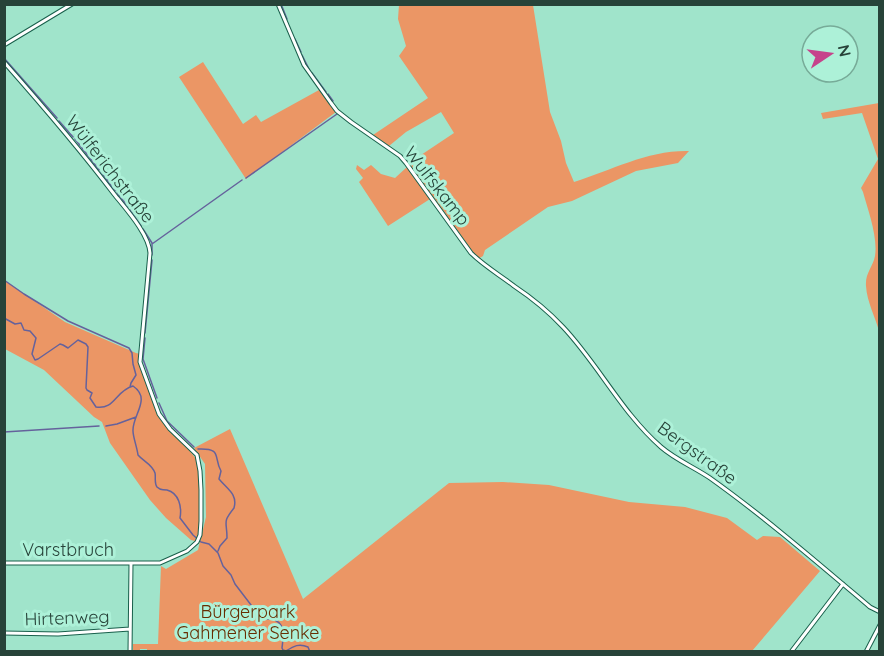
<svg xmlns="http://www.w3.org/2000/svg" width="884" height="656" font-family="Quicksand,sans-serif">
	<rect width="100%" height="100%" fill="#a0e4cb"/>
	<path fill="#eb9665" d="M399,5H533L550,112L561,141L566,163L574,182C612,170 648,150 689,151L678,163L636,171L572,201L548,207L485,250L483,256L478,259L409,163L454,133L441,112L406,132L389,146L373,135L428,98L399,56L406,46L398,19Z
		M203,62L243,124L256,115L261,122L319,90L336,112L246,179L179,77Z
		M879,103H880L879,331C875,316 867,302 866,286C865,273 873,267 875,256C878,237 868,210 863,192L861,188L878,159L862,113L823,119L821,113Z
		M357,165L364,170L371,165L381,174L395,178L407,167L430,199L388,226L359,182L363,178L356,169Z
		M4,280L65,322L136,353L140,354V363L159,415L199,462L201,518L198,534L195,541L191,540L166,518L150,500L110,443L102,422L94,417L44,370L5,349Z
		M230,429L303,599L449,483L503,482L549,485L629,502L685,507L727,518L757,540L763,536L780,537L820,571L752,651L147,652V649H140V650H136V651L133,652V644H158L161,566L166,569L198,550L206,517L205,464L194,448Z"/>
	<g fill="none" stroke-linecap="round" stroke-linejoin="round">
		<path stroke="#65629c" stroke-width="1.5" d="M281,4L287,19
			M295,39L301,52
			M302,55L310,71
			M4,58L57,118
			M312,73L326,92
			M328,94L333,101
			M59,121L73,137
			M75,139L99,170
			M101,172L115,191
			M246,178L337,114
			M117,193L128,207
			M130,210L141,226
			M143,229L152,243V255
			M152,244L242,180
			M4,280L24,294L68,321L129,348L132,353L133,364L136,375L131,383L130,387
			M4,318L15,324L21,323L24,330L30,331L36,338L32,354L35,360L38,359L60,344L63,345L68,348L78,340L86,344L88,347L86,388L87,390L92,393L90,398L96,407C115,410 115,391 133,386C152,399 132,415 133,431C133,437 137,447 138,455C143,461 152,464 155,473C156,477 154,483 157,487C161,491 162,489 167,490C179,493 182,507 180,518L193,535L201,542L209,544L218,553L223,566L231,575L235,584L261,618C264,619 268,619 271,619C287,622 283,638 282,648L283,650L286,651C294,646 299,643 308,647L310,652
			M145,333L152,260
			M145,338L143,359L157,398
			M159,403L167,421L194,447
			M106,426L117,424L136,417
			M4,432L99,426
			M198,449C223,448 213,457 221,471L219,479C227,489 238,494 234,508C222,523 227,521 227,538L220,546L218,551"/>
		<g stroke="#185f4b" stroke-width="5">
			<path id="street" d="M278,4L304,65L331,103L337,111L351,122L400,156L406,163L471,253C484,266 500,275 514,286C532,298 549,312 563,327C598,364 622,413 661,447C676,460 694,467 710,478C766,518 818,563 870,607L880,612
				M4,45L72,4
				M4,62C42,105 79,148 114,194C125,208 149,234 150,253L140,362L159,414L170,429L197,455L200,471L201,490V521L200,535L197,542L187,551L160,563H4
				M4,633L58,634L130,629
				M130,652L131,564
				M791,652L843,584
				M866,652L880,625"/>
		</g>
		<use href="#street" stroke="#fff" stroke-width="3"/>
	</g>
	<g text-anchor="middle" stroke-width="6" stroke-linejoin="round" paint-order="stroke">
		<g font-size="18" fill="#274339" stroke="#adf1d8">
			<text transform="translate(110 169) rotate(52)" y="6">Wülferichstraße</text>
			<text transform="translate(437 186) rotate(52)" y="6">Wulfskamp</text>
			<text transform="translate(697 453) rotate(36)" y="6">Bergstraße</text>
			<text x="68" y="556">Varstbruch</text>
			<text transform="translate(67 618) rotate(-2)" y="6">Hirtenweg</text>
		</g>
		<g font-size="18" fill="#672d00" stroke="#adf1d8">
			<text x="248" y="618">Bürgerpark<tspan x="248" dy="21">Gahmener Senke</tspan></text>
		</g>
	</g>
	<rect width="884" height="656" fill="none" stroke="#274339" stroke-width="12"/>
	<g transform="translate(830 54) rotate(77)"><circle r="28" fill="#adf1d8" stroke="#77ab98" stroke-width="1.5"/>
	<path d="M0-4.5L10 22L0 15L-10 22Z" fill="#c6438b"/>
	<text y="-9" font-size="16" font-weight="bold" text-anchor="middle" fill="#274339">N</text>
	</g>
</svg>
